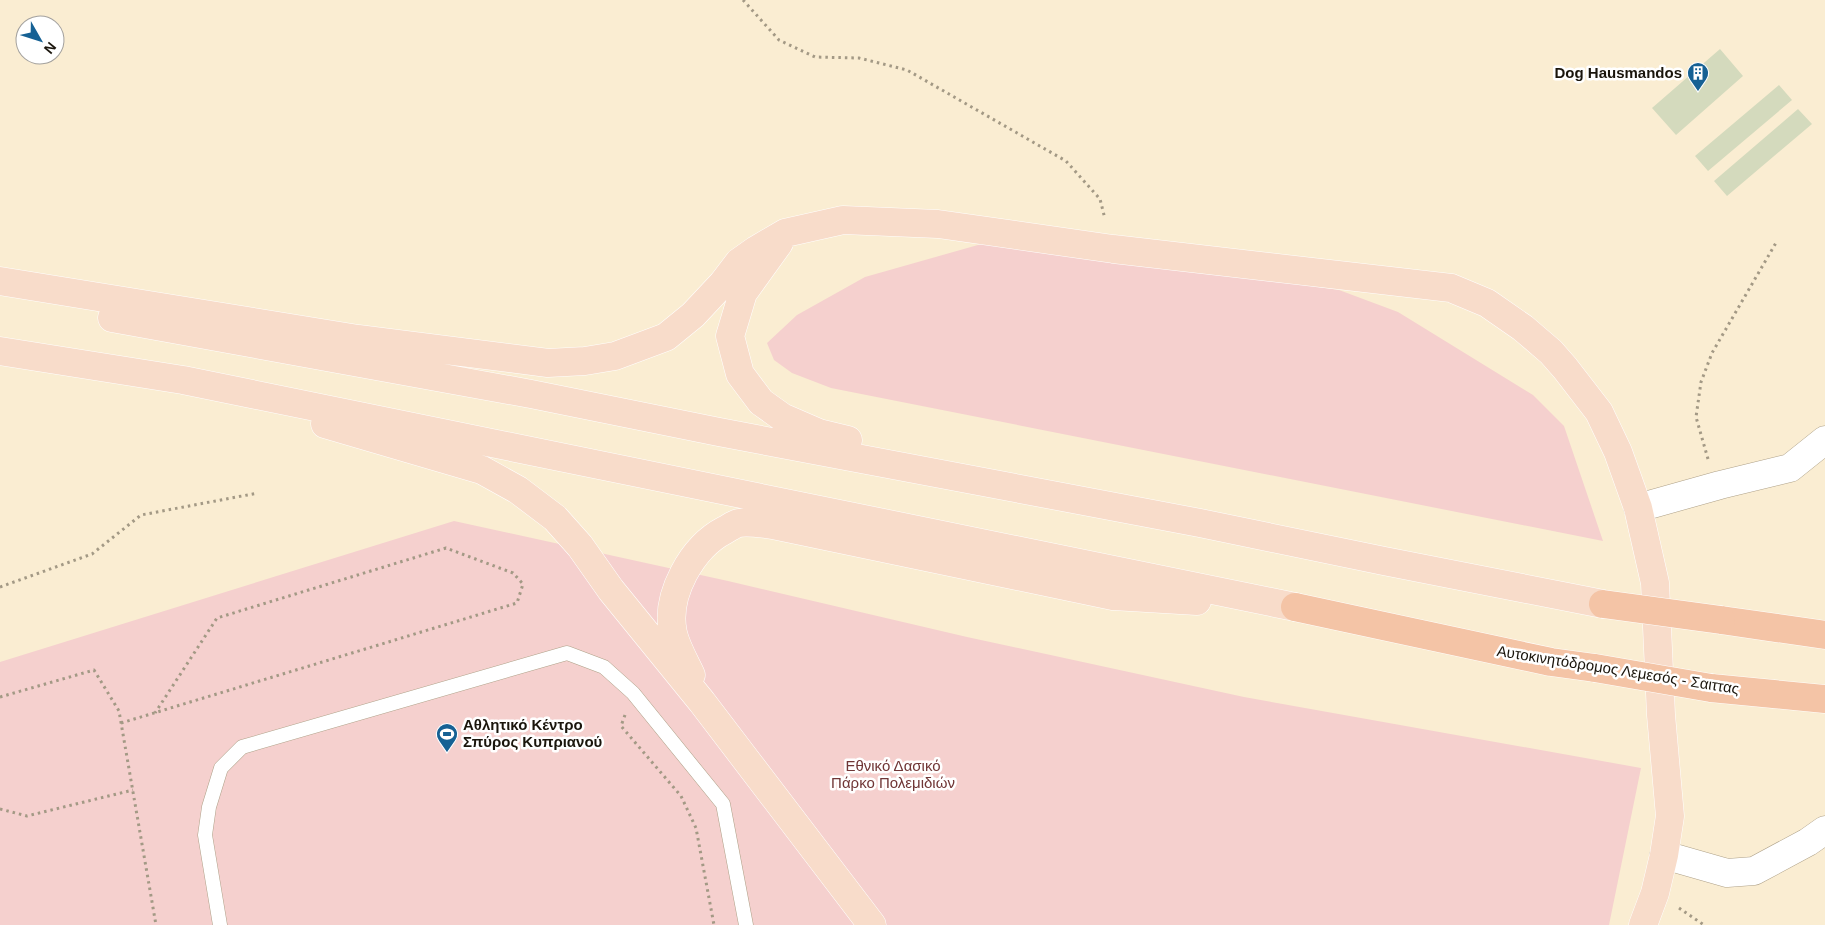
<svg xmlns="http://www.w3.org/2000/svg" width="1825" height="925" font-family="Helvetica,sans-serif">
	<rect width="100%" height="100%" fill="#faedd2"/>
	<path fill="#f5d0ce" d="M992,241L1339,290L1398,312L1533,395L1564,426L1603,541L831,388L792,373L774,360L767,343L797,315L865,277Z
		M454,521L728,581L967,637L1244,697L1641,768L1609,925H0V662Z"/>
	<path fill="#d4dabd" d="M1720,49L1743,76L1676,135L1652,108Z
		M1779,85L1792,100L1708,171L1695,156Z
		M1798,109L1812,124L1727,196L1714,181Z"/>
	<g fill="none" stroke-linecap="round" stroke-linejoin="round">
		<g stroke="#aea188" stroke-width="15">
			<path id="lane" d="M220,925L205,835L209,807L221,768L242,747L567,653L604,667L633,693L723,804L746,925"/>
		</g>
		<g stroke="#aea188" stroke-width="29">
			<path id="street" d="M1638,508L1720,485L1790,468L1825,440
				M1664,855L1727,873L1754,871L1808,842L1825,830"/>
		</g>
		<g stroke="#fff" stroke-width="29">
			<path id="primary" d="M779,243L743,293L730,336L740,374L761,402L782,417L819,433L848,440
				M0,281L358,339L548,363L585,361L615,356L666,337L693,315L723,283L739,262L756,250L785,233L843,220L938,224L1113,249L1451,288L1487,303L1523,328L1551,352L1565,368L1599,412L1618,452L1638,508L1655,583L1661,715L1670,816L1664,855L1655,893L1643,925
				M112,318L531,394L719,432L1200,523L1384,561L1603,604
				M0,351L183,380L1295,607
				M325,424L482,470L518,490L555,518L580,546L611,590L702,702L872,925
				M691,675C685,662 676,647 673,633C665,595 692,547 725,530C729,528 734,524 739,523C749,521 763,524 773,525L1113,596L1197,601"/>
		</g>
		<g stroke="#fff" stroke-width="29">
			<path id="highway" d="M1295,607L1551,662L1595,668
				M1721,620L1825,635
				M1711,688L1825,699"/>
		</g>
		<path stroke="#a39985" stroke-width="3" stroke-dasharray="2.5 4" stroke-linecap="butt" d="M743,0L779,40L815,57L859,58L907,70L1066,161L1100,199L1105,219
			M1708,459L1696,417L1701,382L1712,353L1777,241
			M0,587L92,554L141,515L258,493
			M0,697L94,670L119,711L156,925
			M625,715L621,726L681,796L696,828L714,925
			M121,723L517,603L523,584L513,573L446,548L217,618L155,713
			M0,809L27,816L133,790
			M1679,908L1704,925"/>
		<use href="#lane" stroke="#fff" stroke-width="14"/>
		<use href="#street" stroke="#fff" stroke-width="28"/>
		<use href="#primary" stroke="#f8dcca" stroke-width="28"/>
		<use href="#highway" stroke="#f4c4a6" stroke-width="28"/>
		<g stroke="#fff" stroke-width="29" stroke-linecap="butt">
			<path id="highway-bridge" d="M1603,604L1721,620
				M1595,668L1711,688"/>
		</g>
		<use href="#highway-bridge" stroke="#f4c4a6" stroke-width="28"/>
	</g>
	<defs>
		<g id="building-pin" transform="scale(1.125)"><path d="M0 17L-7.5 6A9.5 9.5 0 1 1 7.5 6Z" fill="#166194" stroke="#fff"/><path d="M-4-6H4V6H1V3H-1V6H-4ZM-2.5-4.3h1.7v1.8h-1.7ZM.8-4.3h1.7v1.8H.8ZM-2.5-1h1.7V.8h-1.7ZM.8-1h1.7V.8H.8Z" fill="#fff"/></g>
		<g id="stadium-pin" transform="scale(1.125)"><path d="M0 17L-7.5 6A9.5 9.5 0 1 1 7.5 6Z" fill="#166194" stroke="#fff"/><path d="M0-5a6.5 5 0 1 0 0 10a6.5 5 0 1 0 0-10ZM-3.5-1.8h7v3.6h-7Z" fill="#fff"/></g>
	</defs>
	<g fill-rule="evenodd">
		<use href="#building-pin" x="1698" y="73"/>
		<use href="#stadium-pin" x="447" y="734"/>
	</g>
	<g text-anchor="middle" stroke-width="5" stroke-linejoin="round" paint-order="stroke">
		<g font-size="15" font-weight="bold" fill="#1a150c" stroke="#fff" text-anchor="end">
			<text x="1682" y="78">Dog Hausmandos</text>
			<text x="463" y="730" text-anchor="start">Αθλητικό Κέντρο<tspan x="463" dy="17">Σπύρος Κυπριανού</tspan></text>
		</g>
		<g font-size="15" fill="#1a150c" stroke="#fff">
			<text transform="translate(1618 670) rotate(9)" y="5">Αυτοκινητόδρομος Λεμεσός - Σαιττας</text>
		</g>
		<g font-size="15" fill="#703636" stroke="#fff">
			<text x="893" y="771">Εθνικό Δασικό<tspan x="893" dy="17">Πάρκο Πολεμιδιών</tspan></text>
		</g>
	</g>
	<g transform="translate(40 40) rotate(129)"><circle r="24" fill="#ffffff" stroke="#a3a19e"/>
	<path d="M0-4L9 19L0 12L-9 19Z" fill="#166194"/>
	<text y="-8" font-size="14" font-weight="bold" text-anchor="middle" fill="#1a150c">N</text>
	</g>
</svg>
